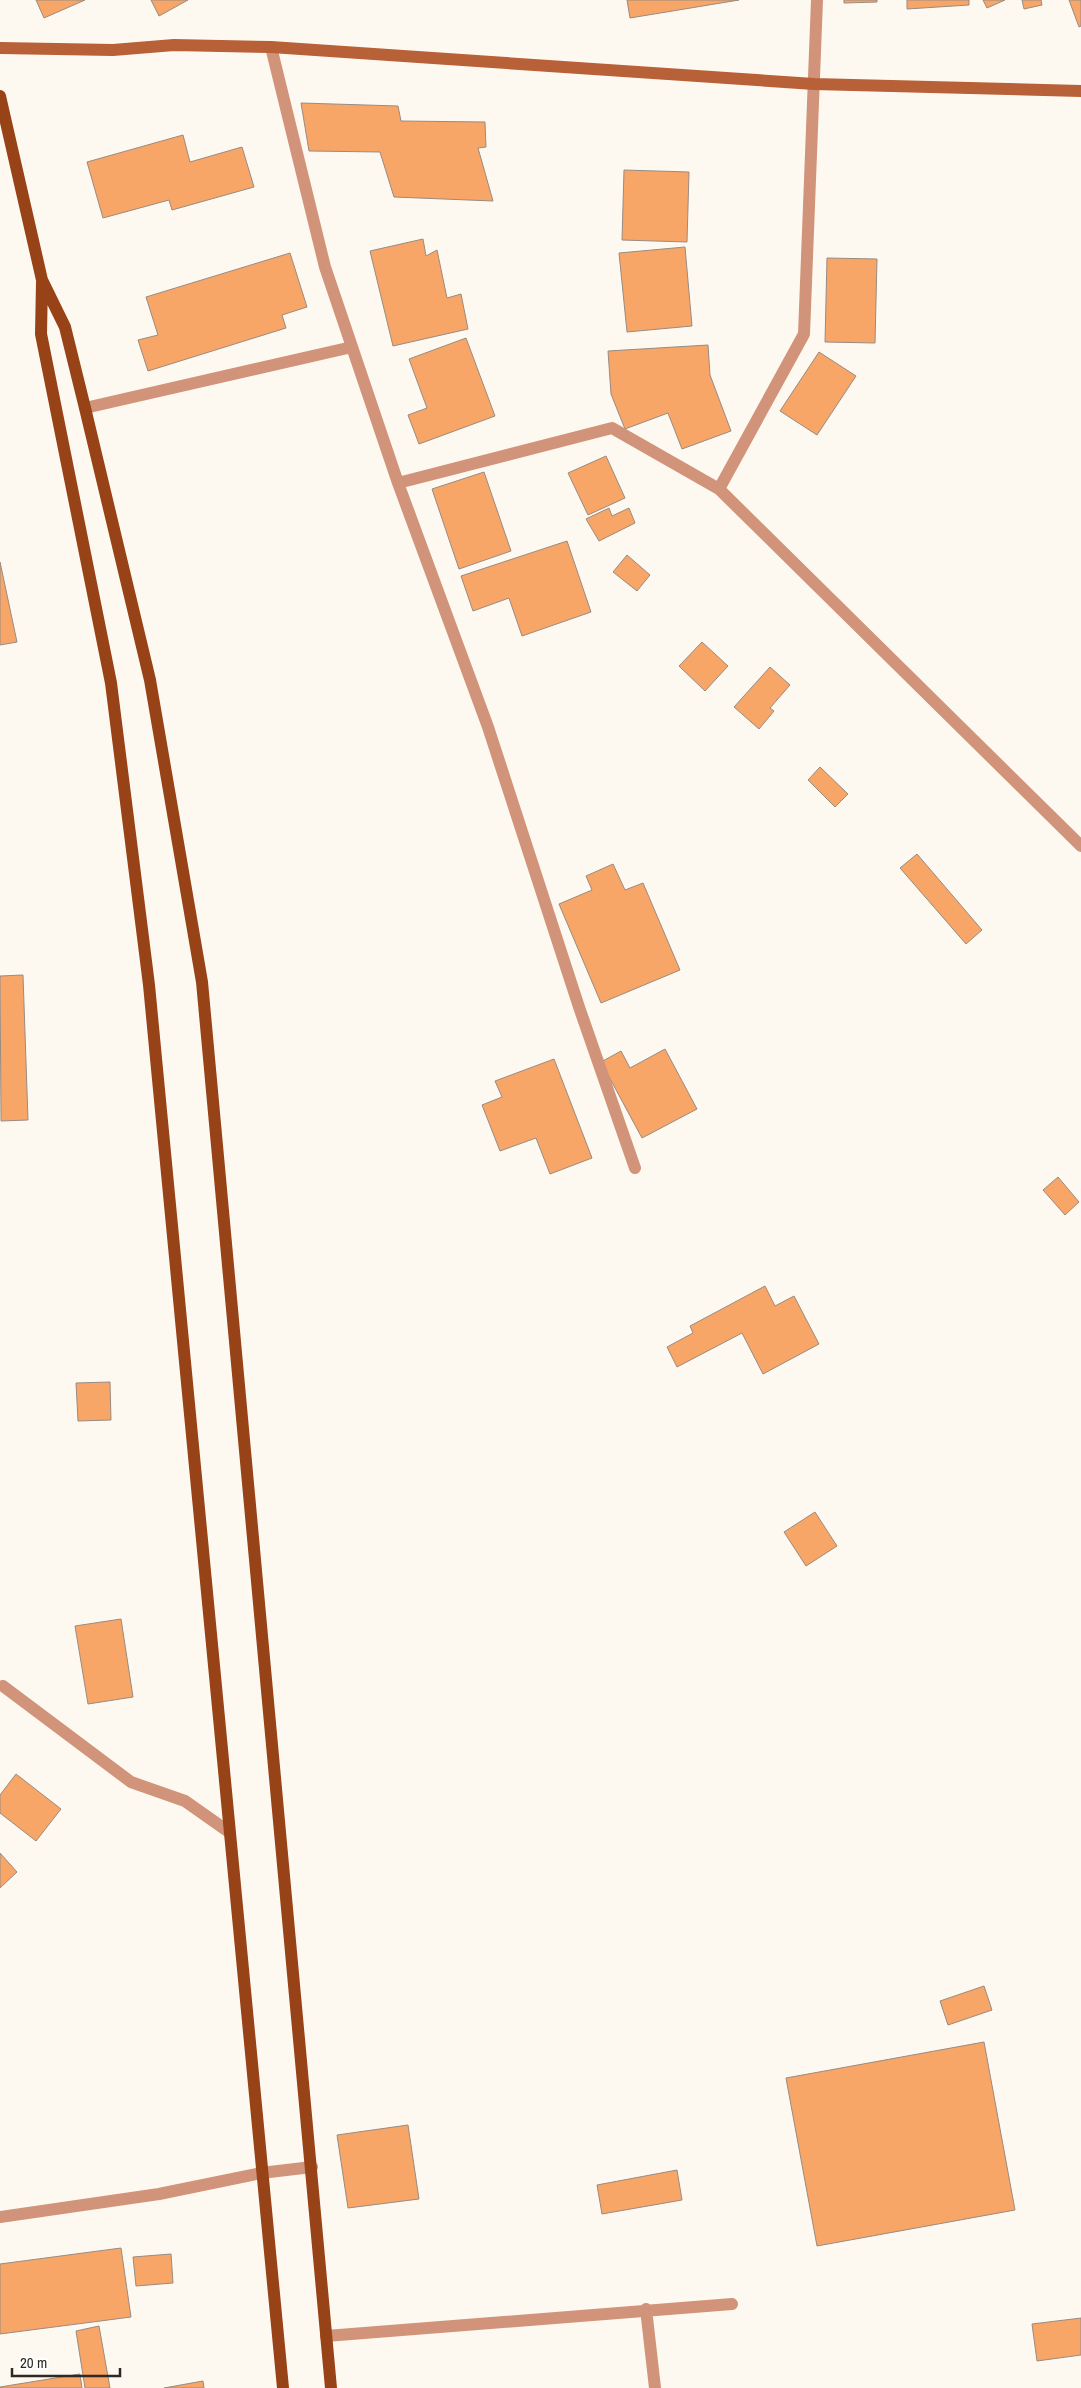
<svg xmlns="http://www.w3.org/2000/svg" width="1081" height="2388" font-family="'Archivo Narrow',sans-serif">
	<rect width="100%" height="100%" fill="#fef9f0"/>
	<path fill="#f8a568" stroke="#998b81" d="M36,0H85L44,18Z
		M151,0H188L159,16Z
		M627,0H739L630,18Z
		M844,0H877V2L844,3Z
		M907,0H969V5L907,9Z
		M983,0H1005L987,8Z
		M1022,0H1041L1042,5L1024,9Z
		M1069,0H1081V26L1079,27Z
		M301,103L398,106L401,121L485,122L486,147L478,148L493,201L394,197L380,152L309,151Z
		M183,135L190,162L242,147L254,187L172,210L169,200L103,218L87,162Z
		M624,170L689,172L687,242L622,240Z
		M423,239L426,256L437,250L447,298L461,294L468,329L393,346L370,251Z
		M685,247L692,326L627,332L619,253Z
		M290,253L307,307L282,315L286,328L148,371L138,340L158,335L146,297Z
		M827,258L877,259L875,343L825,342Z
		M466,338L495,416L419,444L408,415L427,408L409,359Z
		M708,345L710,375L731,431L682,449L668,413L625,429L611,394L608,351Z
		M819,352L856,376L817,435L780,411Z
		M606,456L625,498L588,515L568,473Z
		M484,472L511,551L459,569L432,489Z
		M609,508L612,516L629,508L635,523L599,541L586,519Z
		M567,541L591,612L522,636L509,598L473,611L461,576Z
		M627,555L650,575L637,591L613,572Z
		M0,562L17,642L0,645Z
		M702,642L728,666L705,691L679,666Z
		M770,667L790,685L770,708L774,711L759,729L734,707Z
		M820,767L848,794L835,807L808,780Z
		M917,854L982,930L966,944L900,868Z
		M613,864L625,890L643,883L680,970L601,1003L559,904L592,890L586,876Z
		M23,975L28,1120L1,1121L0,976Z
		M665,1049L697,1109L642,1138L601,1062L621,1051L630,1068Z
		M554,1059L592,1158L550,1174L536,1138L500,1151L482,1105L502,1097L495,1081Z
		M1058,1177L1079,1202L1065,1215L1043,1190Z
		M765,1286L775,1306L794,1296L819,1344L763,1374L742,1333L677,1367L667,1347L693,1333L690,1326Z
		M110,1382L111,1420L78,1421L76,1383Z
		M815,1512L837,1546L806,1566L784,1532Z
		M121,1619L133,1697L88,1704L75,1626Z
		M16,1774L61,1809L36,1841L0,1813V1795Z
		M0,1853L17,1872L0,1888Z
		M984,1986L992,2010L948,2025L940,2001Z
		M984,2042L1015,2210L817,2246L786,2078Z
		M408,2125L419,2199L348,2208L337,2135Z
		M677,2170L682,2200L602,2214L597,2185Z
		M121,2248L131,2317L0,2334V2264Z
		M171,2254L173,2283L136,2286L133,2257Z
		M1081,2318V2355L1037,2361L1032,2324Z
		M99,2326L110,2388H85L76,2331Z
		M80,2374L82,2388H0V2387Z
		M203,2381L204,2388H164Z"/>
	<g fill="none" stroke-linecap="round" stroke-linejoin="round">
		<path stroke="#d1947a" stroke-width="12" d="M3,1686L131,1782L185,1801L229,1832
			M646,2309L655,2388
			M326,2336L732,2304"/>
		<path stroke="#d1947a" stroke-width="12" d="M817,0L804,334L719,489L1081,846
			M271,47L325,267L398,483L612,428L719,489
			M85,408L352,347
			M398,483L488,727L579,1007L635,1168
			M0,2217L159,2194L261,2173L312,2167"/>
		<path stroke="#b86037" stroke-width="12" d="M0,48L113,50L174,45L271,47L814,84L1081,91"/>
		<path stroke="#974217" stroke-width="12" d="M0,96L42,280L65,327L85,408L150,680L202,982L331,2388
			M42,282L41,334L111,683L149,985L283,2388"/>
	</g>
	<path d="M12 2368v8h108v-8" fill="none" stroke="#2d2a24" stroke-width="2.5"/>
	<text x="20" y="2368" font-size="15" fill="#2d2a24" stroke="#ffffff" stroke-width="4" paint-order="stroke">20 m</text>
</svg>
